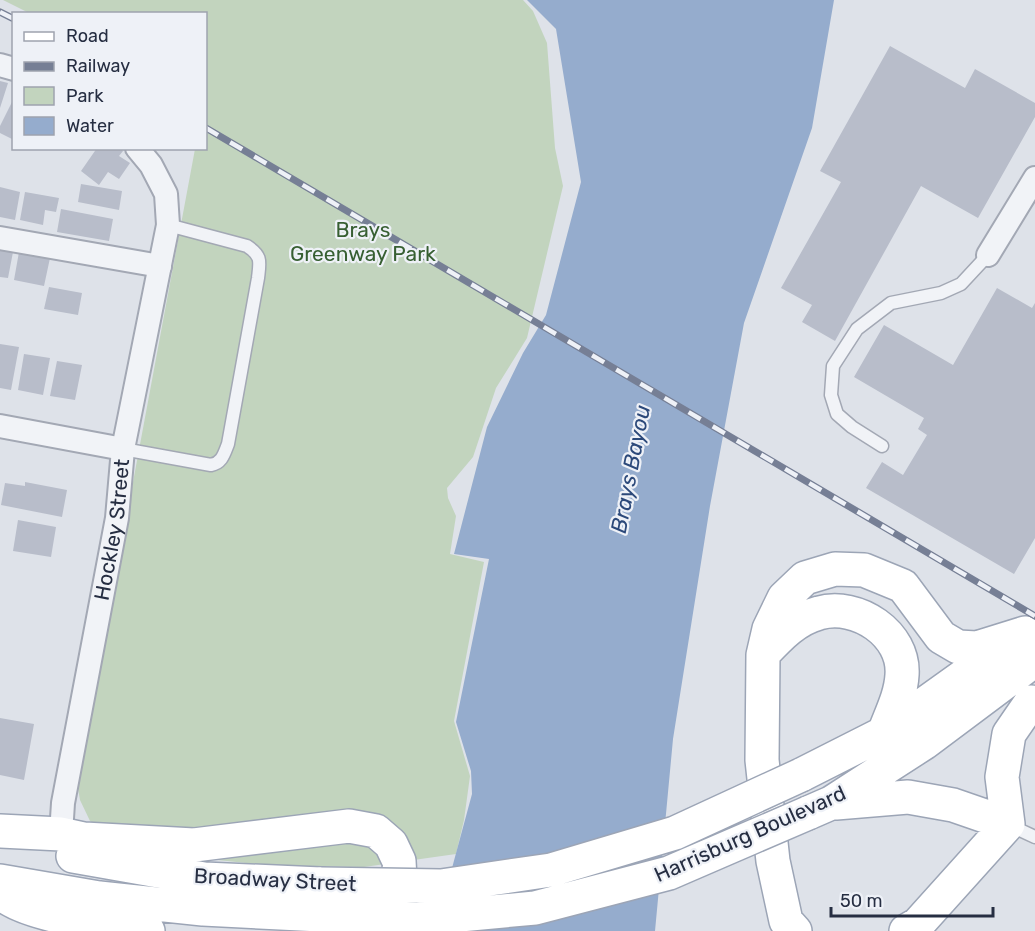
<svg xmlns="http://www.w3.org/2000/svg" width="1035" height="931" font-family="Rubik,sans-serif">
	<rect width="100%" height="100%" fill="#dee2e9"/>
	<path fill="#c2d4be" d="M3,0H523L533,11L547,43L555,148L563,186L527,338L496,388L473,457L447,488L448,498L456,516L450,554L484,562L454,721L470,776L464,820L456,854L364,867L275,866L178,856L127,845L90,821L80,800L77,783L195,149L206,148V14L29,13Z"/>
	<path fill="#95accd" d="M527,0H834L812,128L744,323L710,506L673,739L655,931H435L472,794L471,771L456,722L489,559L454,554L487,427L523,353L546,315L581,182L556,29Z"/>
	<path fill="#b8bdca" d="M890,46L965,88L975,69L1035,103V117L978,218L921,186L835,341L802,322L812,305L781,288L841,182L820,171Z
		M0,81L8,83L0,108Z
		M14,98V140L0,133V126Z
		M97,148H120L123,151L119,156L130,163L119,179L108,172L99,185L81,171Z
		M81,184L122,191L119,210L78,202Z
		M0,187L20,192L15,220L0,217Z
		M25,192L59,198L56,212L45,210L43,225L20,220Z
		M61,209L113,219L109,241L57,232Z
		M0,250L13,252L8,278L0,277Z
		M19,252L50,258L44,286L14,280Z
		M49,287L82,293L78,315L44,309Z
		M997,288L1032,308L1035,303V538L1014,574L866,488L882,462L903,475L927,435L918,429L924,418L854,377L884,325L953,365Z
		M0,344L19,347L11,390L0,388Z
		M24,354L50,358L43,395L18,390Z
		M57,361L82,365L75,400L50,396Z
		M25,482L67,490L62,517L1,505L5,483L25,486Z
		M18,520L56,527L51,557L13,551Z
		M0,718L34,724L24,780L0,775Z"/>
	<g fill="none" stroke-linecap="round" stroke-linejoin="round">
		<g stroke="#a3a8b4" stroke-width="15">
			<path id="service" d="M882,446L852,427L837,414L831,395L833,366L857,329L891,303L941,293L961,284L988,255
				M123,449L211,465C222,463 224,454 228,444L258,278C260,261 262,256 247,246L168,225
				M1009,825L1035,837"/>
		</g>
		<g stroke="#a3a8b4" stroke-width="26">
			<g id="minor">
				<path d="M0,65L14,69"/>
				<path d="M0,238L160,266"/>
				<path d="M988,255L1035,178"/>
				<path d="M0,426L123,449"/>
				<path id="s1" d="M61,834L63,803L117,518L123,449L168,225L166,194L151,165L137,148"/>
			</g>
		</g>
		<g stroke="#9ca5b6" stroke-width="36">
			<path id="primary" d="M764,653C780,636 796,619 819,613C857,602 905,634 902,675C901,695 891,714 884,733
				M801,775L884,733L1007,645
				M836,803L908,797L953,805L1008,824
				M808,813L831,803L924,743L1035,660
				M0,831L61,834L84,839L194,845L349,826L376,831L391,844L399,861L401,897L399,914
				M73,856L204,879L321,884
				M0,881L99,898L203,909L320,915
				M0,892C23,917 113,925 148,931
				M795,931L786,921L773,861L762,760L763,655L769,629L784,598L805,578L835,569L864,570L903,586L941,637L958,647L977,648L1025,633
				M906,931L918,924L1008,824L1002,777L1009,734L1031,702"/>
		</g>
		<use href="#service" stroke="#f1f3f7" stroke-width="12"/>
		<use href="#minor" stroke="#f1f3f7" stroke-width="22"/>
		<use href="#primary" stroke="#fff" stroke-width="33"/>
		<g stroke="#767f95" stroke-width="7">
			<path id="rail" d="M0,12L14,19
				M206,128L1035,616"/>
		</g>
		<use href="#rail" stroke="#eef1f7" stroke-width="4.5" stroke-dasharray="14" stroke-linecap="butt"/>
		<g stroke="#9ca5b6" stroke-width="36" stroke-linecap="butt">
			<path id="primary-bridge" d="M321,884L441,886L551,870L675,833L801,775
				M320,915L418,919L535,908L669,873L808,813"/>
		</g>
		<use href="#primary-bridge" stroke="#fff" stroke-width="33"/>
	</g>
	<g text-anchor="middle" stroke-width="4.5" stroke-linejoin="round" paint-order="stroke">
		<g font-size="21" fill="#375f32" stroke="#eef1f7">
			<text x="363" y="237">Brays<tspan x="363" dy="24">Greenway Park</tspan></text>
		</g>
		<g font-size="21" fill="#262e42" stroke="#eef1f7">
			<text dy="7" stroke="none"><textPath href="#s1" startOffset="309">Hockley Street</textPath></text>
			<text transform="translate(750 834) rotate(-24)" y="7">Harrisburg Boulevard</text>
			<text transform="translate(275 880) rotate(3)" y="7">Broadway Street</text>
		</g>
		<g font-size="22" font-style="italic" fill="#2c497a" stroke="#eef1f7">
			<text transform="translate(630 469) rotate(-79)" y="8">Brays Bayou</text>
		</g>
	</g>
	<rect x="12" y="12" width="195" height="138" fill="#eef1f7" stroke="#9ea3af" stroke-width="1.5"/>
	<rect x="24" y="32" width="30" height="9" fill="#ffffff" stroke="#9ea3af" stroke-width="1.5"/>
	<text x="66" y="42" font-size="18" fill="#262e42">Road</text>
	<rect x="24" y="62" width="30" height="9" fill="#767f95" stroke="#9ea3af" stroke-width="1.5"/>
	<text x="66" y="72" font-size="18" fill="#262e42">Railway</text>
	<rect x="24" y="87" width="30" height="18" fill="#c2d4be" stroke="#9ea3af" stroke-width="1.5"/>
	<text x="66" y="102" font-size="18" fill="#262e42">Park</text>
	<rect x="24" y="117" width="30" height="18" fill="#95accd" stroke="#9ea3af" stroke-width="1.5"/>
	<text x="66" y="132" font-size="18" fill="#262e42">Water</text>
	<path d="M831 907v9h162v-9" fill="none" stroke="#262e42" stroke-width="3"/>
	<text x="840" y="907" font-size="18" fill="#262e42" stroke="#eef1f7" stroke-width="4.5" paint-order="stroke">50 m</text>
</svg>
